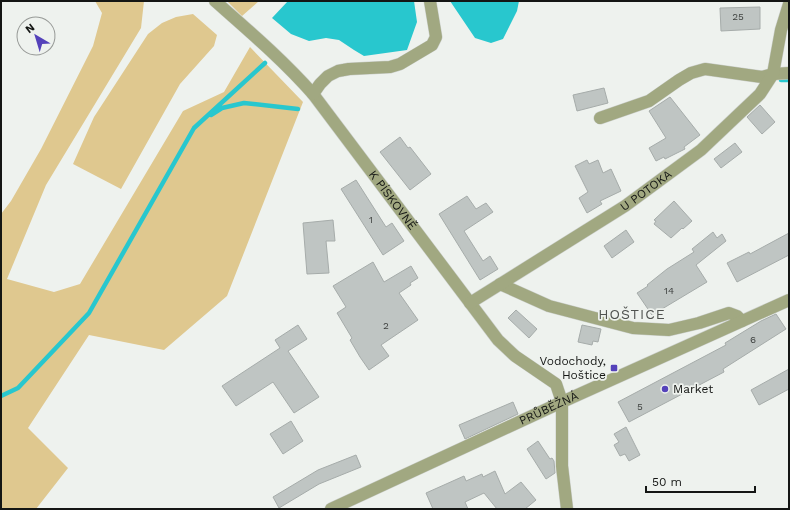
<svg xmlns="http://www.w3.org/2000/svg" width="790" height="510" font-family="'Work Sans',sans-serif">
	<rect width="100%" height="100%" fill="#eef2ee"/>
	<path fill="#dfc88f" d="M95,1H144L141,28L46,185L7,279L54,292L80,284L183,111L224,92L250,47L303,102L227,296L164,350L89,335L28,428L68,468L36,509H1V214L11,201L41,149L93,46L102,13Z
		M227,1H259L242,16Z
		M193,14L217,35L214,46L180,84L121,189L73,164L94,117L148,34L162,23L176,17Z"/>
	<path fill="#28c7ce" d="M288,1H414L417,22L407,50L364,56L354,50L339,40L326,38L309,41L291,34L272,18Z
		M450,1H519L517,11L503,39L491,43L475,38Z"/>
	<g fill="none" stroke-linecap="round" stroke-linejoin="round">
		<path stroke="#28c7ce" stroke-width="4.5" d="M781,80H789
			M211,115L222,108L244,103L298,109
			M1,396L18,388L89,313L194,128L265,63"/>
	</g>
	<path fill="#bfc5c3" stroke="#a6acaa" d="M760,7V29L721,31L720,8Z
		M604,88L608,103L577,111L573,95Z
		M670,97L700,135L684,147L685,149L665,159L664,157L656,161L649,148L666,138L649,111Z
		M760,105L775,122L762,134L747,117Z
		M400,137L408,148L410,147L431,174L410,190L380,152Z
		M735,143L742,152L721,168L714,159Z
		M587,160L589,164L598,160L603,173L611,169L621,191L600,201L602,204L587,213L579,198L588,192L575,166Z
		M356,180L386,227L392,223L404,241L383,255L341,189Z
		M467,196L476,209L486,203L493,212L464,231L483,261L490,256L498,269L480,280L439,214Z
		M674,201L692,221L683,229L682,228L671,238L654,224L656,221L654,220Z
		M333,220L335,241H326L329,273L307,274L303,223Z
		M626,230L634,242L612,258L604,246Z
		M713,232L717,238L722,234L726,241L696,265L707,282L652,315L637,293L648,286L647,285L667,269L694,252L692,249Z
		M789,233V255L737,282L727,263L749,252L750,254Z
		M373,262L384,282L411,266L418,278L410,283L411,285L399,293L418,320L381,345L389,356L369,370L360,357L350,340L352,338L337,313L346,307L333,286Z
		M516,310L537,329L529,338L508,318Z
		M776,314L786,329L723,369L724,372L629,422L618,402L726,345L725,343L761,321Z
		M298,325L307,339L288,351L319,397L294,413L273,382L236,406L222,386L280,348L275,340Z
		M582,325L601,329L598,342L593,341L592,345L578,342Z
		M789,369V389L759,405L751,390Z
		M513,402L518,414L465,439L459,425Z
		M291,421L303,441L283,454L270,434Z
		M626,427L640,455L629,461L625,454L620,456L614,445L619,442L614,434Z
		M538,441L550,459L552,458L554,461L555,473L546,479L527,449Z
		M356,455L361,467L319,484L279,508L273,497L318,470Z
		M495,471L505,494L521,482L536,500L525,509H497L484,493L465,502L468,509H433L426,493L464,476L466,481L482,474L483,477Z"/>
	<g fill="none" stroke-linecap="round" stroke-linejoin="round">
		<g stroke="#cbcfcb" stroke-width="13">
			<g id="minor">
				<path id="s1" d="M215,1C249,31 283,60 313,94L498,340L515,356L556,384L562,402V466L567,509"/>
				<path d="M313,94L320,84L328,76L338,71L349,69L390,67L400,64L432,45L436,37L430,1"/>
				<path d="M600,118L649,101L679,80L691,73L705,69L762,77L773,74L789,73"/>
				<path d="M500,284L549,306L633,328L669,330L699,323L729,313L737,316L742,321"/>
				<path id="s2" d="M470,303L625,206L701,150L760,94L773,74L781,30L789,4"/>
				<path id="s3" d="M331,509L562,402L789,300"/>
			</g>
		</g>
		<use href="#minor" stroke="#a1a881" stroke-width="12"/>
	</g>
	<g fill="#5442ba" stroke="#eef2ee" stroke-width="1.5">
		<rect x="610" y="364" width="8" height="8" rx="2"/>
		<circle cx="665" cy="389" r="4"/>
	</g>
	<g text-anchor="middle" stroke-width="3.5" stroke-linejoin="round" paint-order="stroke">
		<g font-size="10" fill="#3f4240">
			<text x="738" y="20">25</text>
			<text x="371" y="223">1</text>
			<text x="669" y="294">14</text>
			<text x="386" y="329">2</text>
			<text x="753" y="343">6</text>
			<text x="640" y="410">5</text>
		</g>
		<g font-size="12" fill="#141614" stroke="#eef2ee">
			<text dy="4" stroke="none"><textPath href="#s2" startOffset="209">U POTOKA</textPath></text>
			<text dy="4" stroke="none"><textPath href="#s1" startOffset="268">K PÍSKOVNĚ</textPath></text>
			<text dy="4" stroke="none"><textPath href="#s3" startOffset="240">PRŮBĚŽNÁ</textPath></text>
		</g>
		<g font-size="12" fill="#141614" stroke="#eef2ee" text-anchor="end">
			<text x="606" y="365">Vodochody,<tspan x="606" dy="14">Hoštice</tspan></text>
			<text x="673" y="393" text-anchor="start">Market</text>
		</g>
		<g font-size="14" letter-spacing="1" fill="#4f524f" stroke="#eef2ee">
			<text x="632" y="319">HOŠTICE</text>
		</g>
	</g>
	<rect width="790" height="510" fill="none" stroke="#141614" stroke-width="4"/>
	<g transform="translate(36 36) rotate(322)"><circle r="19" fill="#eef2ee" stroke="#979a97"/>
	<path d="M0-3L7 15L0 10L-7 15Z" fill="#5442ba"/>
	<text y="-6" font-size="11" font-weight="bold" text-anchor="middle" fill="#141614">N</text>
	</g>
	<path d="M646 486v6h109v-6" fill="none" stroke="#141614" stroke-width="2"/>
	<text x="652" y="486" font-size="12" fill="#141614" stroke="#eef2ee" stroke-width="3" paint-order="stroke">50 m</text>
</svg>
